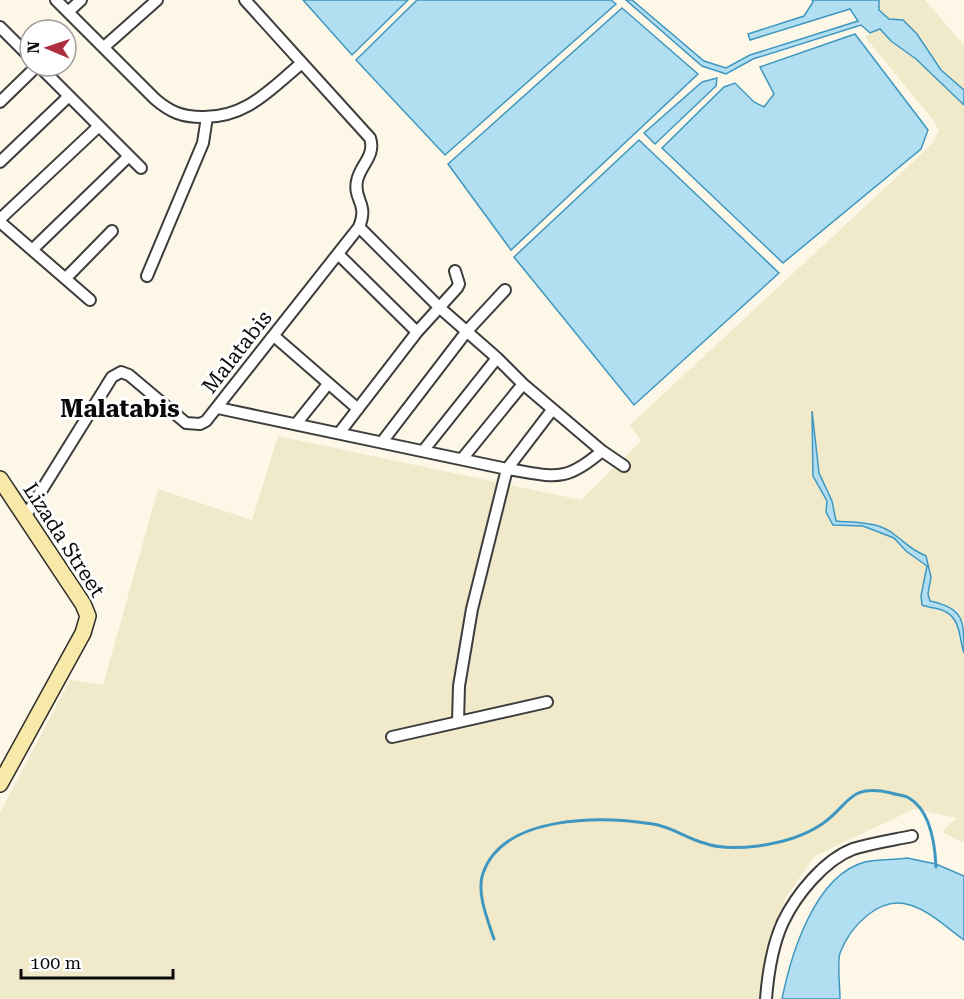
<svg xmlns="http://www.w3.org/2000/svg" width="964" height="999" font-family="'Roboto Serif',serif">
	<rect width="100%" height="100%" fill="#fdf7e8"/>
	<path fill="#f0eacb" d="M879,0H925L964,45V90L941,70L917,34L903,20L889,19L879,10Z
		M880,29L891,41L916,59L964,105V625L957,610L942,603L931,601L928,594L931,576L926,556L911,550L894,533L870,522L836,521L832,501L819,473L813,420V476L827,501L826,512L833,525L863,526L894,538L906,551L927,566L921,596L934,610L946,612L958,625L959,639L964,653V843L942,832L956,818L914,809L815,856L786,897L768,945L762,999H0V813L70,680L103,685L158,489L252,520L278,436L581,500L641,441L630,425L931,145L939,131L934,121L865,37Z"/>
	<path fill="#b1def0" stroke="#3f97c0" stroke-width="1.5" d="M303,0H408L352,55Z
		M417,0H611L616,4L445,155L356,60Z
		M626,0H632L704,61L726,68L750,55L858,21L850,9L750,40L748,34L804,16L813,2L812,0H879V10L889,19L903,20L917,34L941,70L964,90V105L916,59L891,41L880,29L870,33L861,25L753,59L726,74L702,66Z
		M622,8L698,74L511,250L448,164Z
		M855,34L928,130L921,149L783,263L662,148L724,87L735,83L754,102L764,107L774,94L760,67Z
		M717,78L716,86L655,144L644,133L702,82Z
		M639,140L779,273L634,405L514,257Z
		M812,411L819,473L832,501L836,521C857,523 878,521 895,535C908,545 910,549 926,556L931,577L928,594L930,601C964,608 964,620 964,653C959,639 961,620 946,612C940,608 929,608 922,605L921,596L927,566L906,551L894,538L863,526L833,525L826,512L827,501L813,476Z
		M907,858L936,864L964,876V940C947,928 930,911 910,905C879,895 850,927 840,953C837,963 840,987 840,999H782C791,954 815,875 865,862C878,859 894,860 907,858Z"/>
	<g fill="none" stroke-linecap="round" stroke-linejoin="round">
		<path stroke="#3f97c0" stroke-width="3" d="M494,939C488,921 476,892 483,873C504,814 602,816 653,824C672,827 686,838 704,843C720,849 741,848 758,846C780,843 803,837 822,824C850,805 848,783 891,793C896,795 904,795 909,798C931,811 935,844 936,867"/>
		<g stroke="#3d3d3d" stroke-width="14">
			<path id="street" d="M56,0L155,99C170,112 182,117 202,117C247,118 270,89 302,63
				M68,12L81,0
				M0,27L30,57
				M104,47L157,0
				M39,66L141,168
				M0,102L37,66
				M0,162L69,96
				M0,219L99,126
				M0,222L90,300
				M359,227L440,308L497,358L523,384L602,451L624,466
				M33,249L129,156
				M338,254L417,332
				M147,276L203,143L207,117
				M66,278L112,231
				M274,336L358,409
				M218,408L507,469C554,476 564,484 602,451
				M296,424L328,384
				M340,432L417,332L457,288L459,284L455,271
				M382,442L467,331L505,290
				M423,451L497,358
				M462,459L523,384
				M25,517L112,377L121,372L129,375L186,423L200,424L206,421L359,227C369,203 353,200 357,181C360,165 376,156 370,138L245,0
				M458,722L459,686L472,609L507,469L552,410
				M392,737L547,702
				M766,999C768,973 772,946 783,922C796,895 824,860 853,849C872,843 893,840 912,836"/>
		</g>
		<g stroke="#2c2c2c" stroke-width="18">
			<path id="secondary" d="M0,479L83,604L88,616L83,633L0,784"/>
		</g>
		<use href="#street" stroke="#fff" stroke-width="10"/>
		<use href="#secondary" stroke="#f8e9a8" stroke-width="15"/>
	</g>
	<g text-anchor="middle" stroke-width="6" stroke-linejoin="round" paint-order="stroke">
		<g font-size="21" fill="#0a0a0a" stroke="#fff">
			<text transform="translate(237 352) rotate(-52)" y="7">Malatabis</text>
			<text transform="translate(64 540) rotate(57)" y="7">Lizada Street</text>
		</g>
		<g font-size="24" font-weight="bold" fill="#0a0a0a" stroke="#fff">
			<text x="120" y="417">Malatabis</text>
		</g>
	</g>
	<g transform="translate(48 48) rotate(272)"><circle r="28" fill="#ffffff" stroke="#9d9d9d" stroke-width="1.5"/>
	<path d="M0-4.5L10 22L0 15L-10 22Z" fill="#ac2f3f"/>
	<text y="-9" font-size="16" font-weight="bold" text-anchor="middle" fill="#0a0a0a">N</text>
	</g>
	<path d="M21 969v9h152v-9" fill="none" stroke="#0a0a0a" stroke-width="3"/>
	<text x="30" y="969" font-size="18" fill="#0a0a0a" stroke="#ffffff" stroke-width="4.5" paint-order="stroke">100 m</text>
</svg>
